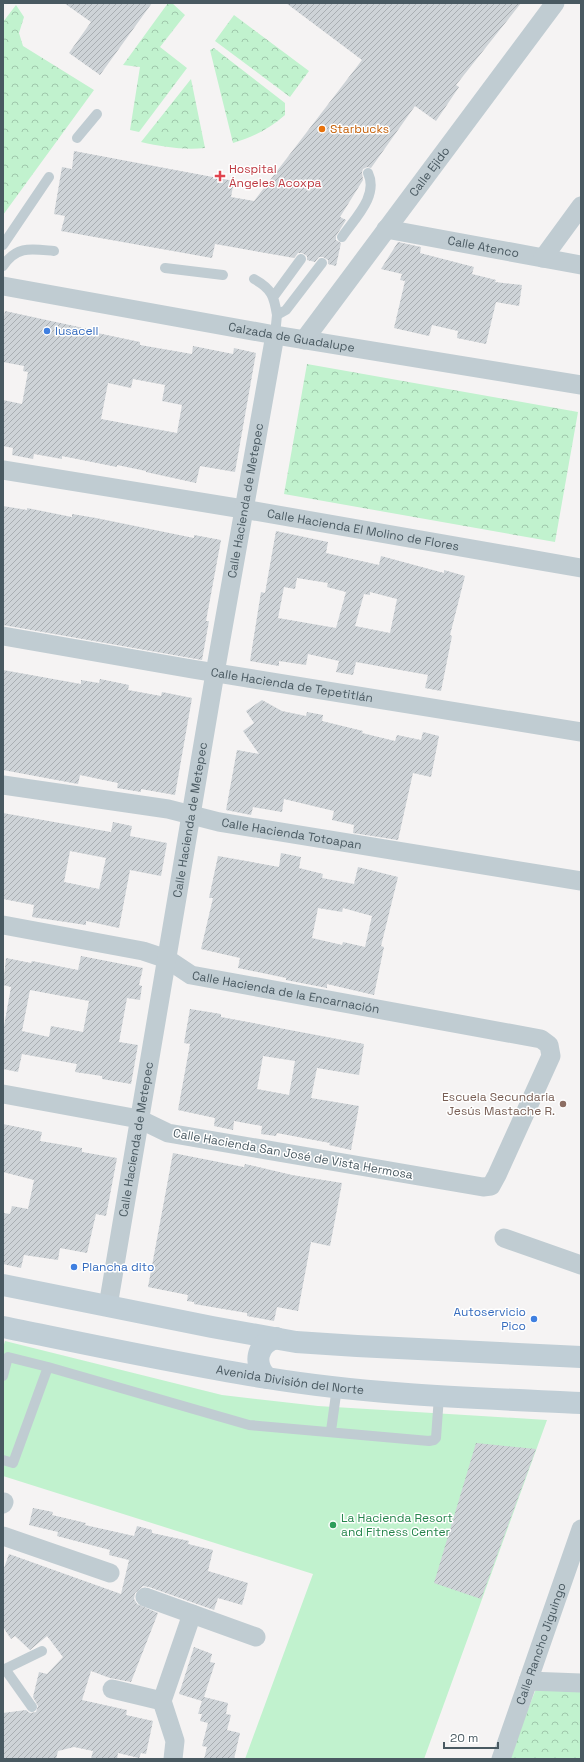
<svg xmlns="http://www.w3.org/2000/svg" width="584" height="1762" font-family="'Space Grotesk',sans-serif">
	<defs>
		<pattern id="forest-crowns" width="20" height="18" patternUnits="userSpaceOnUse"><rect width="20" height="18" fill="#c1f2ce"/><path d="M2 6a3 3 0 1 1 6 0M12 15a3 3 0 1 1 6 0" fill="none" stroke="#9fc7ab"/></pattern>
		<pattern id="building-hatch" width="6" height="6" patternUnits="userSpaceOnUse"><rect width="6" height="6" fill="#ced3d7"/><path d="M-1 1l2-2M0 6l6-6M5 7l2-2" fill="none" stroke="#a9aeb2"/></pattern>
	</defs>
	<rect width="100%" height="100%" fill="#f5f3f3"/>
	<path fill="url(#forest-crowns)" d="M168,3H172L185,15L160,47L187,68L139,132L130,130L140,67L123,65Z
		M16,5L24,17L19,33L23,46L94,90L3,215V22Z
		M234,15L309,71L290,97L215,41Z
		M214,48L285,103V115C269,129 253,137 233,143L210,50Z
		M191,79L205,148C183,150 163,147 141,142Z
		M307,364L578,412L555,542L284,494Z
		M536,1689L581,1690V1759H508Z"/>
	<path fill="#c1f2ce" d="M5,1341L222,1395L318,1406L547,1420L424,1759H245L313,1574L3,1476V1348Z"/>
	<path fill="url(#building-hatch)" fill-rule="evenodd" d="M64,3H152L100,75L69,53L91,22Z
		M286,3H521L456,85L459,87L436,121L415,106L371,168L367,167L363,169L362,172L363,180L340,217L346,220L336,236V240L341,243L336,266L328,264V260L323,257H319L315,262L307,260V256L302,253H298L294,258L215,244L212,258L61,231L65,216L54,214L62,167L72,169L74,151L234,181L231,197L254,201L362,60Z
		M398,242L421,247L420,253L474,267L472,274L496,280L495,282L522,285L519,306L496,302L486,344L457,338L458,331L432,325L429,336L394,328L405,281L400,280L402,274L381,269Z
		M5,311L88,329V331L140,342V345L192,354L193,346L233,354L234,348L256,353L235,472L200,466L196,483L146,472V471L117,465V467L62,456V459L34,454L33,459L12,455L13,448L3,446V400L22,404L28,372L23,371L24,366L3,362V322ZM133,379L165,385L162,401L182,405L177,433L101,419L108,383L131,388Z
		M3,506L27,510V508L72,517V514L96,518L194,538V535L221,540L206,621H209L202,660L3,625Z
		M276,531L328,542L326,553L379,565L381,556L444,573V570L465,576L450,635L452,636L441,691L425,688L428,675L356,662L353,675L336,672L339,661L308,654L306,665L279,661V666L250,661L261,592L265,593ZM297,578L328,583L327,587L346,592L336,628L278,618L284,587L295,589ZM370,592L397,599L390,633L355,626L364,594L370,595Z
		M3,670L81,684V680L99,683L100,679L129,685L128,690L161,696L162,692L192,698L175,795L141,789V792L117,788L118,783L80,775L78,784L3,770Z
		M262,700L282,711L306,716L307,712L323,715L322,721L363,731L362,733L395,741L397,735L421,740L423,732L439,736L431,777L413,773L398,840L353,833L354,825L332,820L334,811L284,799L282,812L253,807L251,815L226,810L237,750L259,754L243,731L254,723L246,711Z
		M3,813L111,832L113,822L132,826L130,836L167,843L161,876L130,870L119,928L86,921V925L32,917L34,905L3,899ZM70,851L106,858L99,889L64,882Z
		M281,853L301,857L299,868L323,874L322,878L354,884L358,867L398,877L381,946L384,947L374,995L327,984V988L286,980V978L238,968L240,958L201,949L213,898H209L218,856L279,867ZM318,908L342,912L343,908L372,916L365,947L343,942L342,945L312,938Z
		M81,956L143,968L139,985L142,986L140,1000L127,998L119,1042L138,1045L131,1084L102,1079V1076L75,1072L77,1064L22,1054L18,1072L3,1069V1032L11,987L3,985L6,958L31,963L32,961L78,970ZM30,990L89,1001L83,1032L51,1026L49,1037L22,1031Z
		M190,1009L221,1014V1017L364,1044L359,1075L317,1068L311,1098L359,1106L351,1150L329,1145L330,1143L277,1133L276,1136L261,1134L262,1126L234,1121L233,1130L214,1126L215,1118L178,1110L190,1044L184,1043ZM263,1056L295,1061L289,1095L257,1089Z
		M3,1124L42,1132L40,1141L82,1148V1152L117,1158L106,1216L96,1214L87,1253L60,1248L58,1260L24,1255L21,1268L3,1264V1213L10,1214L12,1206L28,1209L34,1180L3,1172Z
		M173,1153L244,1167L245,1164L292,1175L342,1183L330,1246L311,1242L298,1311L277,1307L274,1321L247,1316V1313L194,1304V1302L187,1301L188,1295L148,1287Z
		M476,1443L536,1449L481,1599L434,1583Z
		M33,1508L53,1512L52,1515L86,1523L85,1525L134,1536L137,1526L152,1530V1533L189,1541L188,1544L213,1550L208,1571L248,1583L242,1605L218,1598L214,1610L149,1587L143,1586L135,1593L134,1599L137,1604L158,1613L131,1682L110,1678L91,1671L82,1700L127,1710L126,1715L153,1721L146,1754L141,1753L139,1758L118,1753L117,1759H91L93,1751L74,1747L58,1751L56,1759H3V1713L26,1710L30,1713L36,1712L38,1706L33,1697L39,1672L47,1674L63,1657L47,1636L30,1650L15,1636L11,1639L3,1627V1571L9,1554L121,1594L129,1560L109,1555L110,1550L57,1536L58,1532L29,1525Z
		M194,1647L212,1654L210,1662L215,1663L204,1697L228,1703L226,1714L231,1715L227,1730L240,1733L234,1759H204L207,1747L202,1746L208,1723L200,1721L202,1714H198L202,1701L179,1694Z"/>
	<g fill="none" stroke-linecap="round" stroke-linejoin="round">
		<path stroke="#c0ccd2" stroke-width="10" d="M77,138L97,114
			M342,237C354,219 379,196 368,173
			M3,245L49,177
			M3,266C17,245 32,249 54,251
			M165,268L223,275
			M254,279C272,289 274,296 277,315
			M274,296L301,259
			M275,335L277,315L286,310L322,263
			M3,1376L8,1357L48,1367L249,1425L429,1441L434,1440L436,1438L439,1396
			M331,1431L337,1387
			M3,1460L13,1463L48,1367
			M3,1669H5L42,1651
			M5,1669L32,1707"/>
		<g stroke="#c0ccd2" stroke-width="19">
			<path id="s1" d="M386,229L581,265"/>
			<path d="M543,258L581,206"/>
			<path id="s2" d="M3,286L275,335L581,385"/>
			<path id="s3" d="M304,340L555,3"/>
			<path id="s4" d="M3,470L243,509L581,568"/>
			<path id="s5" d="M3,636L192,669L581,732"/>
			<path id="s6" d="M3,785L168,809L219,822L581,881"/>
			<path id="s7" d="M3,925L143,951L167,959L191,975L541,1039L549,1045L551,1056L497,1175L491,1186L483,1187L168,1133L139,1119L3,1094"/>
			<path d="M504,1238L581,1265"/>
			<path id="s8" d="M108,1306L215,673L275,335"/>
			<path d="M3,1504L4,1502"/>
			<path d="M3,1536L110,1573"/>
			<path d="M145,1597L256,1637"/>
			<path d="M528,1681L581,1683"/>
			<path d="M112,1689L162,1701"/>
			<path d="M173,1759L175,1741L162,1701L192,1614"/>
			<path id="s9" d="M501,1759L581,1529"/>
		</g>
		<g stroke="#c0ced6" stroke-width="22">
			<path d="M3,1285L212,1327L296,1342L357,1346L581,1357"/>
			<path id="s10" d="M3,1327C91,1345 179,1364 267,1378C371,1395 476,1398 581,1403"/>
			<path d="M267,1378C253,1365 256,1344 276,1338"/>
		</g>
	</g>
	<circle fill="#e8710a" stroke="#fff" stroke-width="1.5" cx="322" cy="129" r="4"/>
	<path fill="#e0444e" stroke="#fff" stroke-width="1.5" d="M218 170h4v4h4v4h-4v4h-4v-4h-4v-4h4z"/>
	<g fill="#3f7fe0" stroke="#fff" stroke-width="1.5">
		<circle cx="47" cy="331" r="4"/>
		<circle cx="74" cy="1267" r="4"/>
		<circle cx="534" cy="1319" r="4"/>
	</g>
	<circle fill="#8d6e63" stroke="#fff" stroke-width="1.5" cx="563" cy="1104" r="4"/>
	<circle fill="#2e9e5b" stroke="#fff" stroke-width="1.5" cx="333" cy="1525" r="4"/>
	<g text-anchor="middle" stroke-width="3" stroke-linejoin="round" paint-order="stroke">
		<g font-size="12" fill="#c56008" stroke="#fff" text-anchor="start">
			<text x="330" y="133">Starbucks</text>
		</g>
		<g font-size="12" fill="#be3a42" stroke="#fff" text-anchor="start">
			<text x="229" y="173">Hospital<tspan x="229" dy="14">Ángeles Acoxpa</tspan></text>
		</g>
		<g font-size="12" fill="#495961" stroke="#fff">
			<text dy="4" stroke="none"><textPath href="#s3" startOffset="210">Calle Ejido</textPath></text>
			<text dy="4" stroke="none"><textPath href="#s1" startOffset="99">Calle Atenco</textPath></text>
			<text dy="4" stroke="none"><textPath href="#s2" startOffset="293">Calzada de Guadalupe</textPath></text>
			<text dy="4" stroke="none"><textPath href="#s8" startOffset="817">Calle Hacienda de Metepec</textPath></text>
			<text dy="4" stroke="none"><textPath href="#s4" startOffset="365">Calle Hacienda El Molino de Flores</textPath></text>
			<text dy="4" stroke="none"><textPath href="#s5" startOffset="293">Calle Hacienda de Tepetitlán</textPath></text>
			<text dy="4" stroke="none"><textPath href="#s8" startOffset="493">Calle Hacienda de Metepec</textPath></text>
			<text dy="4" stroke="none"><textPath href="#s6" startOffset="293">Calle Hacienda Totoapan</textPath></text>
			<text dy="4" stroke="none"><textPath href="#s7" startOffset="293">Calle Hacienda de la Encarnación</textPath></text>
			<text dy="4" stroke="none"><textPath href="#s8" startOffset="169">Calle Hacienda de Metepec</textPath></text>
			<text transform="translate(293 1154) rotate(10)" y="4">Calle Hacienda San José de Vista Hermosa</text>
			<text dy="4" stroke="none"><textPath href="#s10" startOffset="292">Avenida División del Norte</textPath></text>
			<text dy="4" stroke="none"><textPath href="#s9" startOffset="122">Calle Rancho Jiguingo</textPath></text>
		</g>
		<g font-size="12" fill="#366cbe" stroke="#fff" text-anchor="start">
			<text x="55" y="335">Iusacell</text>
			<text x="82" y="1271">Plancha dito</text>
			<text x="526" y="1316" text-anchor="end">Autoservicio<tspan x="526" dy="14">Pico</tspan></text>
		</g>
		<g font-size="12" fill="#785e54" stroke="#fff" text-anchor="end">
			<text x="555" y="1101">Escuela Secundaria<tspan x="555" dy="14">Jesús Mastache R.</tspan></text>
		</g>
		<g font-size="12" fill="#27864d" stroke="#fff" text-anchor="start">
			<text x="341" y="1522">La Hacienda Resort<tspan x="341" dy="14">and Fitness Center</tspan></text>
		</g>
	</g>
	<rect width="584" height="1762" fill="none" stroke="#495961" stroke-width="8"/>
	<path d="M444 1742v6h54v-6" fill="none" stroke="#495961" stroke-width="2"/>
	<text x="450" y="1742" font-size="12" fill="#495961" stroke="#ffffff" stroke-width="3" paint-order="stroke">20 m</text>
</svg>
